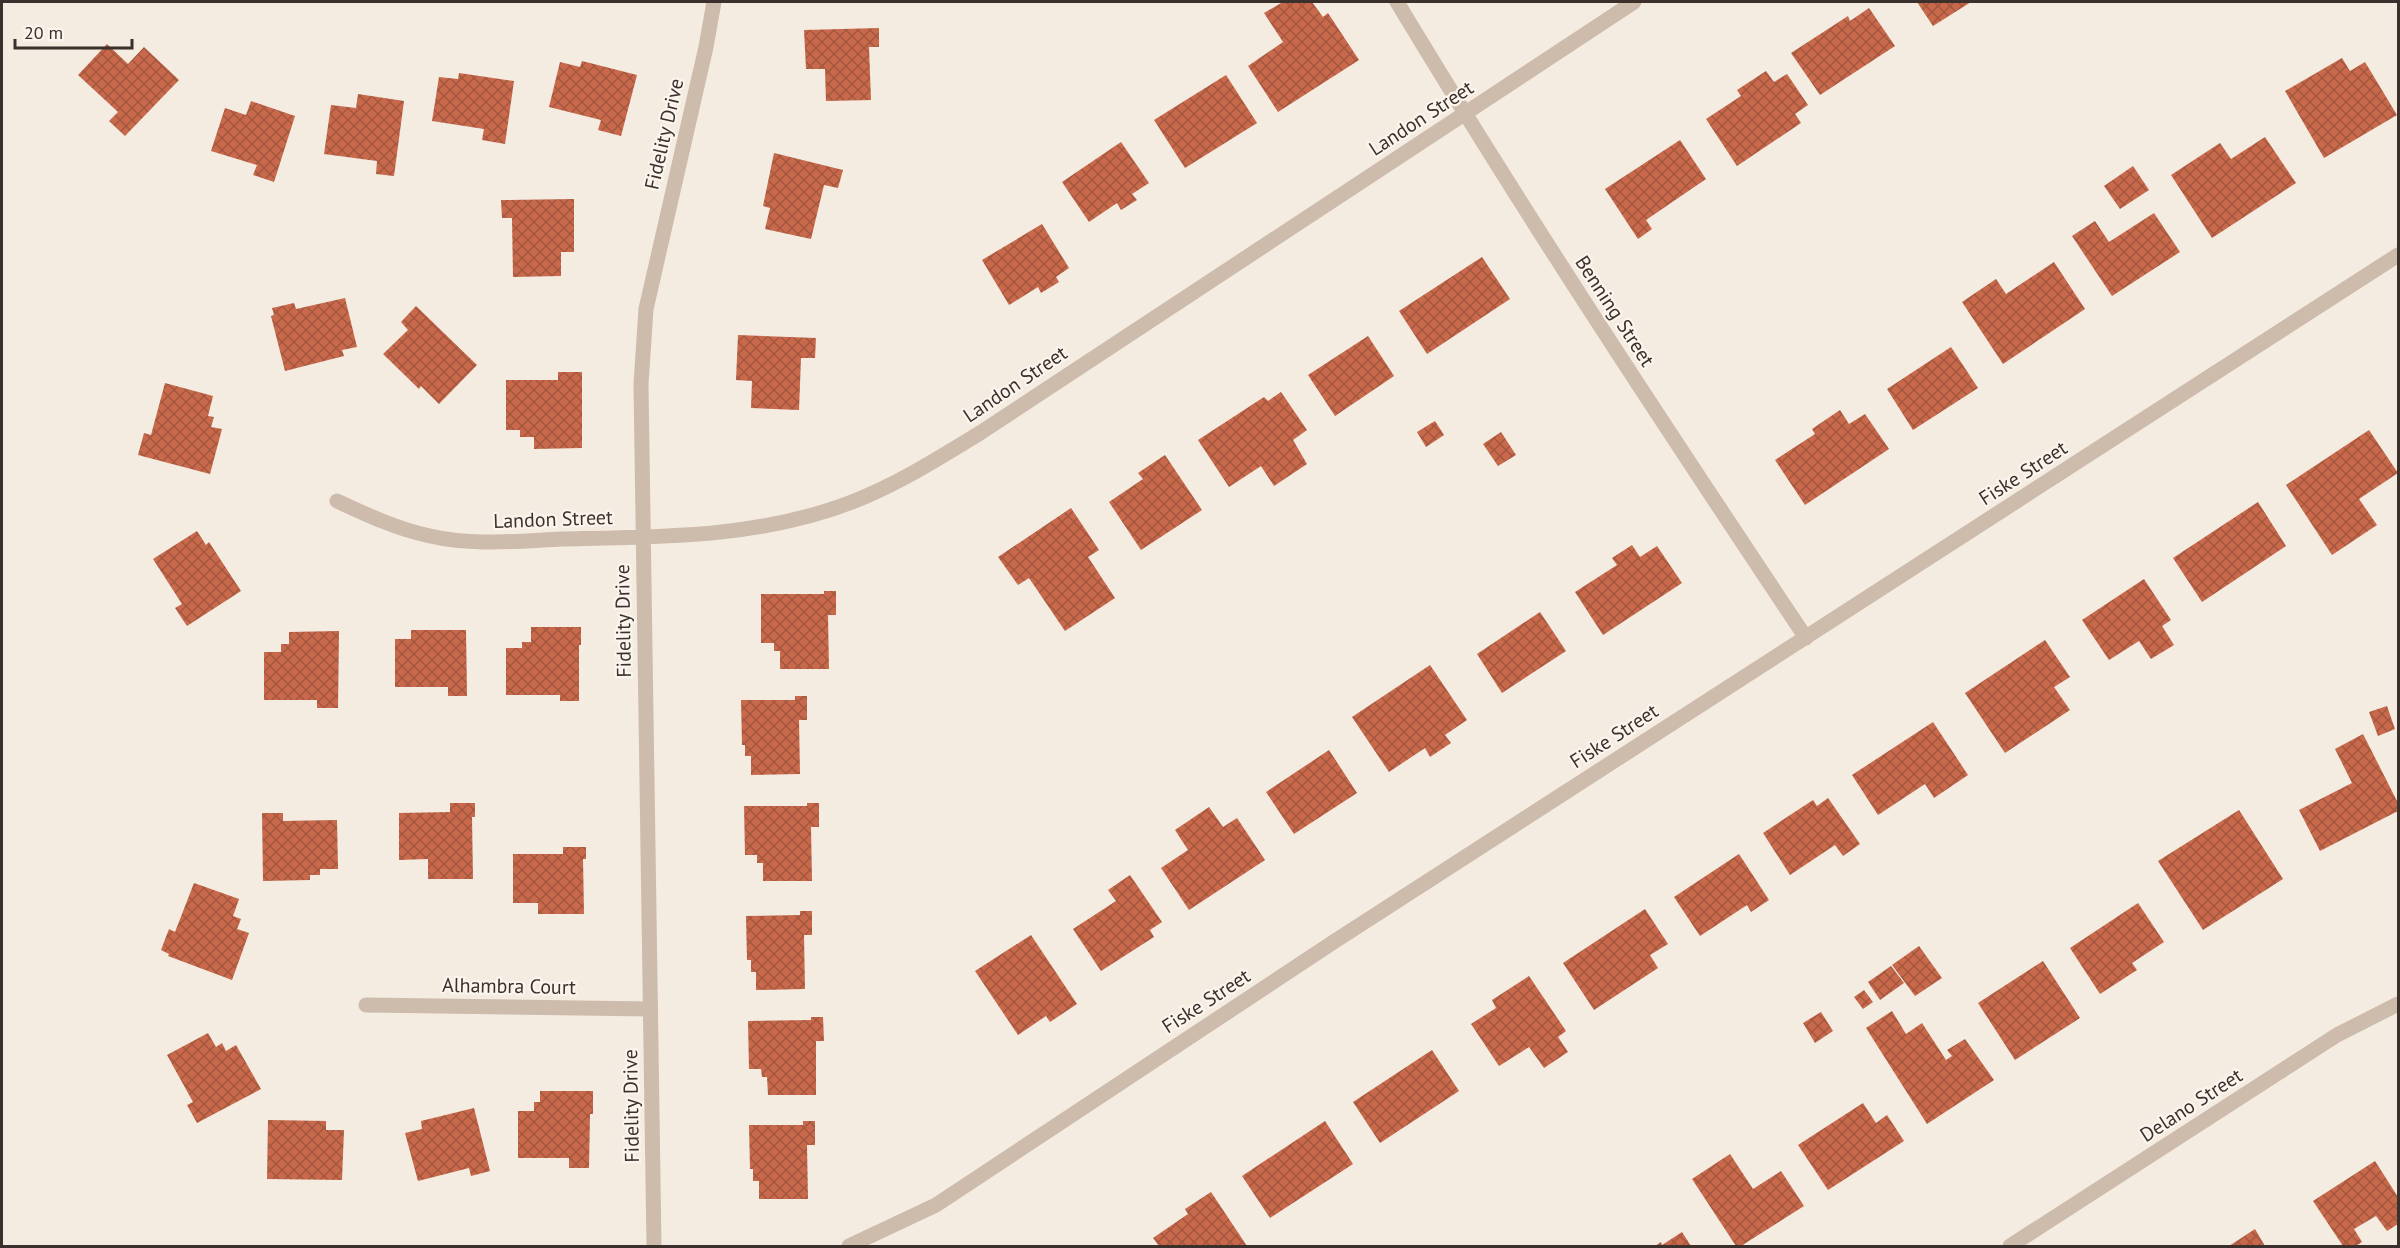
<svg xmlns="http://www.w3.org/2000/svg" width="2400" height="1248" font-family="'PT Sans',sans-serif">
	<defs>
		<pattern id="building-cross-hatch" width="8" height="8" patternUnits="userSpaceOnUse" patternTransform="scale(1.5)"><rect width="8" height="8" fill="#c8694b"/><path d="M0 0l8 8M0 8l8-8" fill="none" stroke="#a4573f"/></pattern>
	</defs>
	<rect width="100%" height="100%" fill="#f4ebe1"/>
	<path fill="url(#building-cross-hatch)" d="M1283,2H1312L1323,17L1328,13L1359,60L1278,112L1248,66L1283,42L1264,13Z
		M1917,2H1971L1933,26Z
		M1869,8L1895,46L1820,95L1791,53L1848,16L1850,21Z
		M879,28V47H869L871,100L826,101L825,69H806L804,30Z
		M107,44L128,64L144,47L179,80L125,136L109,121L118,112L78,75Z
		M2342,58L2350,71L2365,62L2397,115L2324,158L2285,91Z
		M582,61L637,75L621,136L598,130L601,120L549,107L560,62L580,67Z
		M1766,71L1774,82L1787,74L1808,105L1795,114L1801,123L1737,166L1706,119L1741,96L1737,90Z
		M459,73L514,81L505,144L482,140L484,129L432,121L439,77L458,79Z
		M1226,75L1257,123L1185,168L1154,120Z
		M358,94L404,101L394,176L376,174L377,161L324,154L331,105L356,108Z
		M251,101L295,116L274,182L253,175L257,165L211,151L225,108L246,115Z
		M2265,137L2296,183L2212,238L2171,175L2220,143L2231,159Z
		M1680,140L1706,179L1646,220L1652,229L1638,239L1605,189Z
		M1121,142L1149,183L1132,194L1137,200L1121,210L1117,203L1089,222L1062,182Z
		M774,153L843,170L838,188L824,185L811,239L765,229L770,208L763,206Z
		M2133,166L2149,190L2120,209L2104,186Z
		M574,199V252H561V276L513,277L512,218H502L501,200Z
		M2154,213L2180,252L2112,296L2072,236L2095,221L2109,242Z
		M1042,224L1069,268L1056,277L1059,282L1041,293L1038,287L1009,305L982,260Z
		M1482,257L1510,299L1427,354L1399,311Z
		M2054,262L2085,309L2003,364L1962,302L1996,279L2006,294Z
		M345,298L357,347L342,350L344,356L285,371L271,316L274,315L272,308L294,303L296,309Z
		M416,306L477,365L439,404L421,386L419,389L383,354L408,330L401,322Z
		M738,335L816,338L815,358H801L799,410L751,408L752,381L736,380Z
		M1368,336L1394,376L1335,416L1308,375Z
		M1951,347L1978,388L1913,430L1887,389Z
		M558,372H582V448L534,449V437H520V430H506V380H558Z
		M165,383L213,396L208,416L214,417L211,427L222,429L210,474L138,455L144,433L151,435Z
		M1281,392L1307,430L1293,440L1307,464L1274,486L1261,466L1229,487L1198,440L1264,397L1268,401Z
		M1840,410L1849,424L1865,414L1889,449L1805,505L1775,460L1815,434L1812,429Z
		M1435,421L1444,435L1426,447L1417,432Z
		M2369,430L2398,473L2359,499L2377,525L2332,555L2286,485Z
		M1501,432L1516,455L1498,466L1483,444Z
		M1165,455L1202,510L1141,550L1109,502L1143,479L1138,473Z
		M2258,502L2286,546L2202,602L2173,558Z
		M1071,508L1099,550L1088,557L1115,598L1065,631L1029,578L1018,585L998,557Z
		M197,531L206,545L209,542L241,591L187,626L175,608L182,604L153,559Z
		M1632,545L1640,557L1657,546L1682,583L1603,635L1575,592L1617,565L1612,558Z
		M2144,579L2171,620L2162,626L2174,645L2151,659L2139,641L2109,660L2082,620Z
		M824,591H836V615H828L829,669H780V651H774V643H761V594H824Z
		M1540,612L1566,651L1502,693L1477,654Z
		M531,627H581V645H579V701H560V695H506V648H522V642H531Z
		M411,630H466L467,696H448V687H395V639H411Z
		M339,631L338,708H317V700H264V652H281V644H289V632Z
		M2045,640L2070,677L2054,687L2070,710L2005,753L1965,693Z
		M1430,665L1467,720L1445,735L1451,743L1430,757L1425,748L1389,772L1352,717Z
		M795,696H807V720H799L800,774L751,775V756H745V745H742L741,700H795Z
		M2387,706L2395,729L2378,736L2369,712Z
		M1933,722L1968,775L1934,798L1925,784L1878,815L1852,775Z
		M2363,734L2398,803V811L2320,851L2299,810L2352,783L2335,749Z
		M1329,750L1357,793L1294,834L1266,792Z
		M1828,798L1860,844L1843,856L1835,845L1790,875L1763,833L1813,800L1817,806Z
		M450,803H475V817H472L473,879H428V859L399,860V813L450,812Z
		M807,803H819V827H811L812,881H763V863H757V855H745L744,806H807Z
		M1209,807L1223,827L1237,818L1265,860L1189,910L1161,868L1188,850L1175,830Z
		M2239,810L2283,879L2203,930L2158,861Z
		M262,813H283V821L337,820L338,869H320V875H310V880L263,881Z
		M563,847H586V859H583L584,914H538V903H513V854H563Z
		M1739,854L1769,900L1751,912L1747,905L1700,936L1674,897Z
		M1130,875L1162,922L1150,930L1154,937L1101,971L1073,929L1116,901L1108,890Z
		M194,883L239,899L233,916L241,919L237,929L249,933L232,980L168,956L169,954L161,950L169,929L175,932Z
		M2138,903L2164,942L2132,963L2137,970L2100,994L2070,948Z
		M1645,909L1668,944L1650,955L1658,968L1594,1010L1563,963Z
		M800,911H812V935H804L805,989L756,990V972H751V960H747L746,916L800,915Z
		M1031,935L1077,1004L1050,1022L1046,1016L1018,1035L975,971Z
		M1919,946L1942,978L1915,996L1892,965Z
		M2043,961L2080,1018L2015,1060L1978,1003Z
		M1891,966L1904,983L1880,1000L1868,982Z
		M1529,976L1566,1031L1558,1037L1568,1052L1544,1068L1529,1047L1499,1066L1471,1024L1496,1008L1492,1000Z
		M1864,990L1873,1002L1863,1009L1854,997Z
		M1892,1011L1906,1034L1922,1023L1946,1060L1952,1056L1947,1050L1965,1039L1994,1080L1927,1124L1866,1028Z
		M1821,1012L1833,1031L1815,1043L1803,1023Z
		M811,1017H823L824,1041H816V1095H768L767,1077H762L761,1069H749L748,1021L811,1020Z
		M208,1033L216,1047L222,1043L226,1051L236,1045L261,1089L197,1123L187,1105L193,1102L167,1055Z
		M1432,1050L1459,1091L1380,1143L1353,1102Z
		M540,1091H593V1114H590L589,1168H569V1158H518V1111H534V1102H540Z
		M1863,1103L1876,1123L1887,1115L1904,1141L1828,1190L1798,1145Z
		M474,1108L490,1171L471,1176L469,1168L418,1181L405,1133L422,1129L421,1121Z
		M268,1120L326,1121V1130H344L342,1180L267,1179Z
		M803,1121H815V1145H807L808,1199H759V1181H753V1169H750L749,1125H803Z
		M1325,1121L1353,1164L1270,1218L1242,1176Z
		M1730,1154L1753,1189L1781,1171L1804,1206L1741,1246H1736L1692,1179Z
		M2375,1161L2398,1197V1224L2387,1231L2376,1216L2354,1229L2362,1242L2356,1246H2343L2313,1201Z
		M1211,1192L1247,1246H1159L1153,1238L1188,1214L1185,1209Z
		M2255,1229L2265,1246H2229Z
		M1682,1232L1691,1246H1655L1661,1242L1662,1245Z"/>
	<g fill="none" stroke-linecap="round" stroke-linejoin="round">
		<path stroke="#cdbbac" stroke-width="15" d="M1397,2C1527,218 1666,428 1806,638
			M337,501C367,515 397,529 430,536C473,546 518,541 562,539C660,537 759,538 852,502C898,484 939,458 980,433L1634,2
			M366,1005L650,1009
			M654,1246L641,384L646,309L706,47L714,2
			M849,1246L936,1205L1335,941L2398,255
			M2010,1246L2337,1035L2398,1004"/>
	</g>
	<g text-anchor="middle" stroke-width="4.5" stroke-linejoin="round" paint-order="stroke">
		<g font-size="20" fill="#3b302b" stroke="#fbf5ee">
			<text transform="translate(1421 118) rotate(-33)" y="7">Landon Street</text>
			<text transform="translate(664 134) rotate(-77)" y="7">Fidelity Drive</text>
			<text transform="translate(1615 311) rotate(57)" y="7">Benning Street</text>
			<text transform="translate(1015 384) rotate(-34)" y="7">Landon Street</text>
			<text transform="translate(2023 473) rotate(-33)" y="7">Fiske Street</text>
			<text transform="translate(553 519) rotate(-2)" y="7">Landon Street</text>
			<text transform="translate(623 621) rotate(-91)" y="7">Fidelity Drive</text>
			<text transform="translate(1614 736) rotate(-33)" y="7">Fiske Street</text>
			<text transform="translate(509 986) rotate(1)" y="7">Alhambra Court</text>
			<text transform="translate(1206 1001) rotate(-33)" y="7">Fiske Street</text>
			<text transform="translate(2191 1105) rotate(-33)" y="7">Delano Street</text>
			<text transform="translate(631 1106) rotate(-91)" y="7">Fidelity Drive</text>
		</g>
	</g>
	<rect width="2400" height="1248" fill="none" stroke="#3b302b" stroke-width="6"/>
	<path d="M15 39v9h117v-9" fill="none" stroke="#3b302b" stroke-width="3"/>
	<text x="24" y="39" font-size="18" fill="#3b302b" stroke="#fbf5ee" stroke-width="4.5" paint-order="stroke">20 m</text>
</svg>
